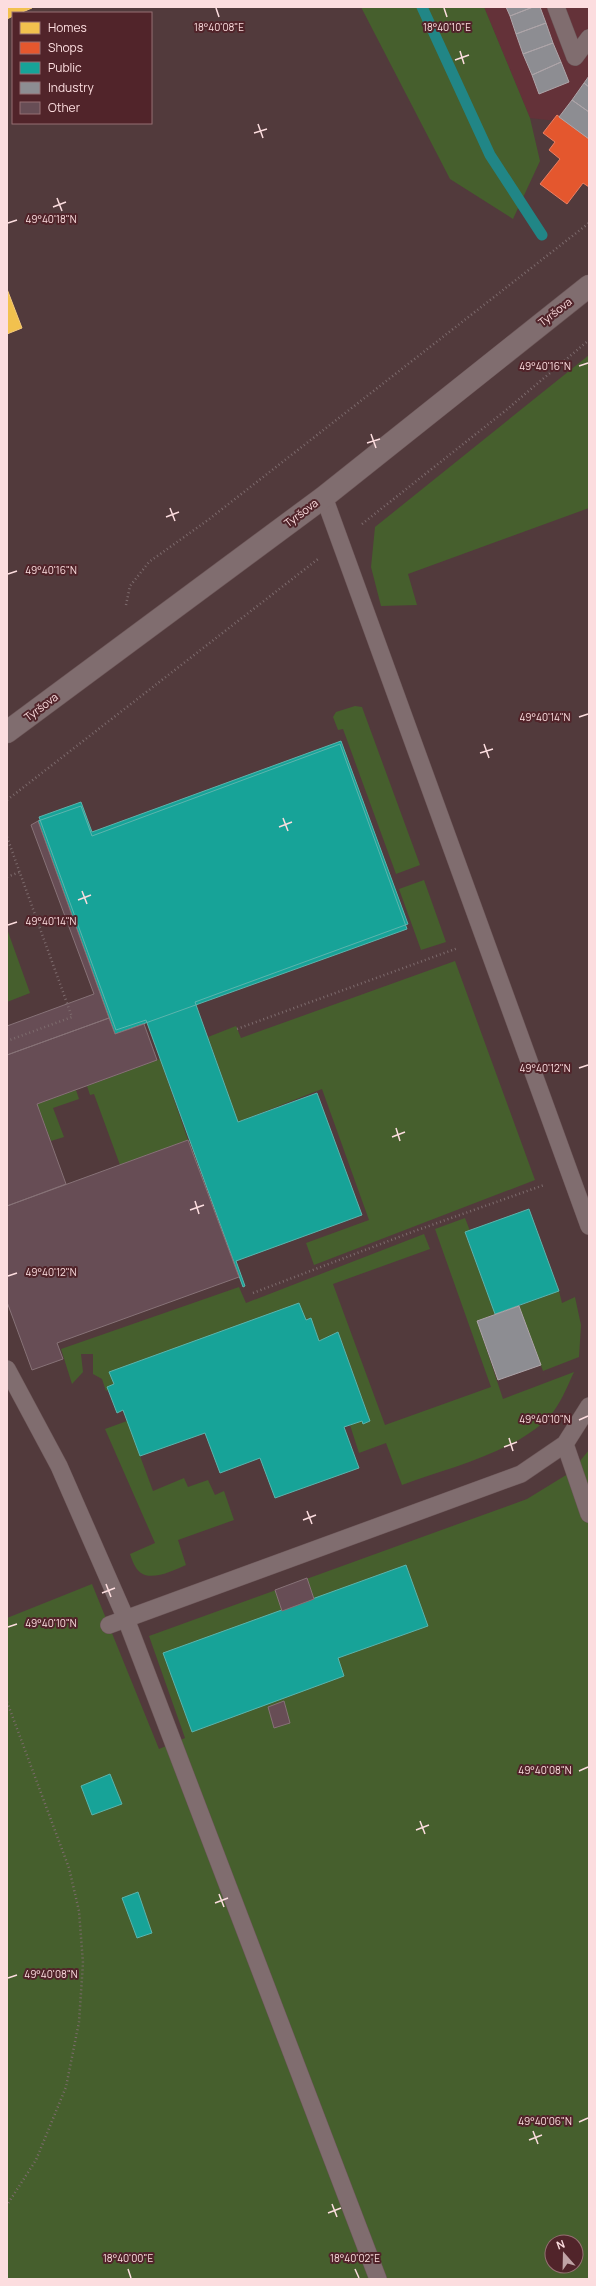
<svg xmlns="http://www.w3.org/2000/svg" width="596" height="2286" font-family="Manrope,sans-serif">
	<rect width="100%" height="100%" fill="#523a3c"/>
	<path fill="#643239" d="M484,7H589V145L556,121L530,118Z"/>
	<path fill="#465f2d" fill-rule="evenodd" d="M361,7H484L530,118L540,161L513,219L450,179Z
		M589,355V508L408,574L417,605L381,606L371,567L375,527Z
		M355,706L362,707L420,865L396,874L343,729L338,730L333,717L336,712Z
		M424,880L446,942L421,950L399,889Z
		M7,929L30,993L7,1002Z
		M455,961L535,1180L314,1265L306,1243L369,1220L322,1089L238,1122L208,1037L236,1026L241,1038Z
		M160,1059L188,1140L120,1165L94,1094L90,1095L87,1086Z
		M76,1090L79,1099L53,1108L64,1137L51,1141L37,1104Z
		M465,1218L470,1231L465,1233L495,1314L477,1321L503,1399L574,1372C567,1387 560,1405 549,1417C514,1453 448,1468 402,1485L386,1443L359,1453L350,1425L362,1421L363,1424L370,1421L338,1332L319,1341L310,1318L109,1372L114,1384L107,1387L108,1390L106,1391L102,1379L93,1374V1354H81L83,1372L72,1384L61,1349L239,1287L246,1303L424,1234L430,1249L333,1284L385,1425L491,1387L435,1229Z
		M559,1291L562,1303L575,1297L581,1325L579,1357L543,1371L519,1306Z
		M127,1421L153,1491L184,1478L188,1487L208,1480L215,1495L224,1491L234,1520L178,1540L186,1565C175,1570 152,1581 141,1573C135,1569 132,1560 130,1554L155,1543L105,1429Z
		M589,1450V2279H7V1618L92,1584L159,1749L185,1738L149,1636L527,1499L571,1472ZM552,2242H576V2266H552Z"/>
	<path fill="#f2c14e" stroke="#f5c97a" d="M7,7H32V8L20,13H13V16L7,19Z
		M7,289L22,328L7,334Z"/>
	<path fill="#e4572e" stroke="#eb7f63" d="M557,115L589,139V187L583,183L567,204L540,184L560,159L549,150L555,142L543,133Z"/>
	<path fill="#17a398" stroke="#5cb4ad" d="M341,741L408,924L195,1002L238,1122L317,1093L362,1215L236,1261L245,1286L243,1287L146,1020L116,1030L39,817L81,802L92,832Z
		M340,744L407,929L115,1034L38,821L81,806L92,836Z
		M529,1209L559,1291L495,1314L465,1232Z
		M299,1303L306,1320L311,1318L319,1341L338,1332L370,1421L363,1424L362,1421L344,1427L359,1468L275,1498L260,1458L220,1473L205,1433L140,1456L123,1410L117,1413L107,1387L114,1384L109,1372Z
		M406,1565L428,1626L338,1658L344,1676L192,1732L163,1653Z
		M110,1774L122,1804L92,1815L81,1786Z
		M138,1892L152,1933L137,1938L122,1898Z"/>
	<path fill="#8d8d92" stroke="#aea5a9" d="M506,7H533L510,16Z
		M533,7H540L546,23L516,34L510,16Z
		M546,23L553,43L523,54L516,34Z
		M553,43L561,62L532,75L523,54Z
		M561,62L569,82L539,94L532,75Z
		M589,76V87L584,83Z
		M584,83L589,87V112L572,100Z
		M572,100L589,112V139L559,117Z
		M519,1306L541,1365L498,1380L477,1321Z"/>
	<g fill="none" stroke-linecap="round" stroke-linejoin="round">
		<path stroke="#218686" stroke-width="11" d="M422,7L490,155L542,235"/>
	</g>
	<path fill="#674d55" stroke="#877277" d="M38,821L109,1018L7,1055V1026L94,994L31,825Z
		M109,1018L115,1034L144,1024L157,1060L37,1104L66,1184L7,1206V1055Z
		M188,1140L239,1277L57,1343L63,1359L32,1370L7,1302V1206Z
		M307,1578L314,1599L282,1611L275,1590Z
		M284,1701L290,1723L274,1728L268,1707Z"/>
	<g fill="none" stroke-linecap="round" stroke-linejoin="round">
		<g stroke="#6d5759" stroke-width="18">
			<path id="lane" d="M556,7L575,57L589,38
				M324,497L589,1226
				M7,1369L59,1466L126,1619L378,2279
				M565,1444L589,1514
				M109,1625L521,1474L565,1444L589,1406"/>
		</g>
		<g stroke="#6d5759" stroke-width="23">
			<path id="street" d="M7,732L324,497L589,286"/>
		</g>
		<path stroke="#7d6b6d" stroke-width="2.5" stroke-dasharray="1 3" stroke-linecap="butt" d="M362,524L505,411L589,340
			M126,605L130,586L149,562L208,520L589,223
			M7,800L318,559
			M7,837L72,1017L7,1041
			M7,877L20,872
			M237,1029L458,948
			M253,1293L412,1232L544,1185
			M7,1702L69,1868L79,1911L83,1963L79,2022L66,2087L36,2160L7,2205"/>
		<use href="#lane" stroke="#806d6f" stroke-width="17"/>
		<use href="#street" stroke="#806d6f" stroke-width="22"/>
	</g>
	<path fill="none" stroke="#fcdddf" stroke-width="1.5" d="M216,8L219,17M444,8L447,17M460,51L464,64M455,60L469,55M258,124L263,138M254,133L267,129M57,198L62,211M53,207L66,202M8,223L17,220M579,366L588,363M371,434L376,448M367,443L380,439M170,508L175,521M166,517L179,512M8,574L17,571M579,717L588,714M484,744L489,758M480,753L493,749M283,818L288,831M279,827L292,822M82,891L87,904M78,900L91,895M8,925L17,922M579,1068L588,1065M396,1128L400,1141M392,1137L405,1132M195,1201L199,1214M190,1210L204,1205M8,1276L17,1273M579,1420L588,1416M509,1438L513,1451M504,1447L517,1442M307,1511L312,1524M303,1520L316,1515M106,1584L111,1597M102,1593L115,1588M8,1627L17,1624M579,1771L588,1767M420,1821L425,1834M416,1830L429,1825M219,1894L224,1907M215,1903L228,1898M8,1978L17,1975M579,2122L588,2118M533,2131L538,2144M529,2140L542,2135M332,2204L337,2217M328,2213L341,2208M128,2269L131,2278M355,2269L359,2278"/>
	<g text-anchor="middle" stroke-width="4" stroke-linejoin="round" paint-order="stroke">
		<g font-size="11" fill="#fcdddf" stroke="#51242a">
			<text transform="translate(555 312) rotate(-38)" y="4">Tyršova</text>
			<text transform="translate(301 513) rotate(-37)" y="4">Tyršova</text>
			<text transform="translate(41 707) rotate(-37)" y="4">Tyršova</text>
		</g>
	</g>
	<g font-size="10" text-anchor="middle" fill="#fcdddf" stroke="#51242a" stroke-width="4" stroke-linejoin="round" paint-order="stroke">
		<text x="219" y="31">18°40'08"E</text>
		<text x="447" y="31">18°40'10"E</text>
		<text x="51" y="223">49°40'18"N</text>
		<text x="545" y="370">49°40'16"N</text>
		<text x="51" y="574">49°40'16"N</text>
		<text x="545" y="721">49°40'14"N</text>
		<text x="51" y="925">49°40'14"N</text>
		<text x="545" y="1072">49°40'12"N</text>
		<text x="51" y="1276">49°40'12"N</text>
		<text x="545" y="1423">49°40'10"N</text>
		<text x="51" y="1627">49°40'10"N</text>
		<text x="545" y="1774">49°40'08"N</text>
		<text x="51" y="1978">49°40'08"N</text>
		<text x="545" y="2125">49°40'06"N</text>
		<text x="128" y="2262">18°40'00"E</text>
		<text x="355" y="2262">18°40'02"E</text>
	</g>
	<rect width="596" height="2286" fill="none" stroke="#fcdddf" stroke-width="16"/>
	<rect x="12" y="12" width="140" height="112" fill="#51242a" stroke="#956e72"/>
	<rect x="20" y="22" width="20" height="12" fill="#f2c14e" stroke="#956e72"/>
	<text x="48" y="32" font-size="12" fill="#fcdddf">Homes</text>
	<rect x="20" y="42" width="20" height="12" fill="#e4572e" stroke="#956e72"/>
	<text x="48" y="52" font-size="12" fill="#fcdddf">Shops</text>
	<rect x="20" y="62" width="20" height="12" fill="#17a398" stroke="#956e72"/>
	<text x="48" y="72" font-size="12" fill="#fcdddf">Public</text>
	<rect x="20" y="82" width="20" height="12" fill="#8d8d92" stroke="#956e72"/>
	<text x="48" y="92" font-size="12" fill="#fcdddf">Industry</text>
	<rect x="20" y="102" width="20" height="12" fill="#674d55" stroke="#956e72"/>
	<text x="48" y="112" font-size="12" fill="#fcdddf">Other</text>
	<g transform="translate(564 2254) rotate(340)"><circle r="19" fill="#51242a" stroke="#956e72"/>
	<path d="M0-3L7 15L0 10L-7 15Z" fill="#c0a4a6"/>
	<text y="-6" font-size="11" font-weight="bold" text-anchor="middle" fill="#fcdddf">N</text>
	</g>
</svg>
